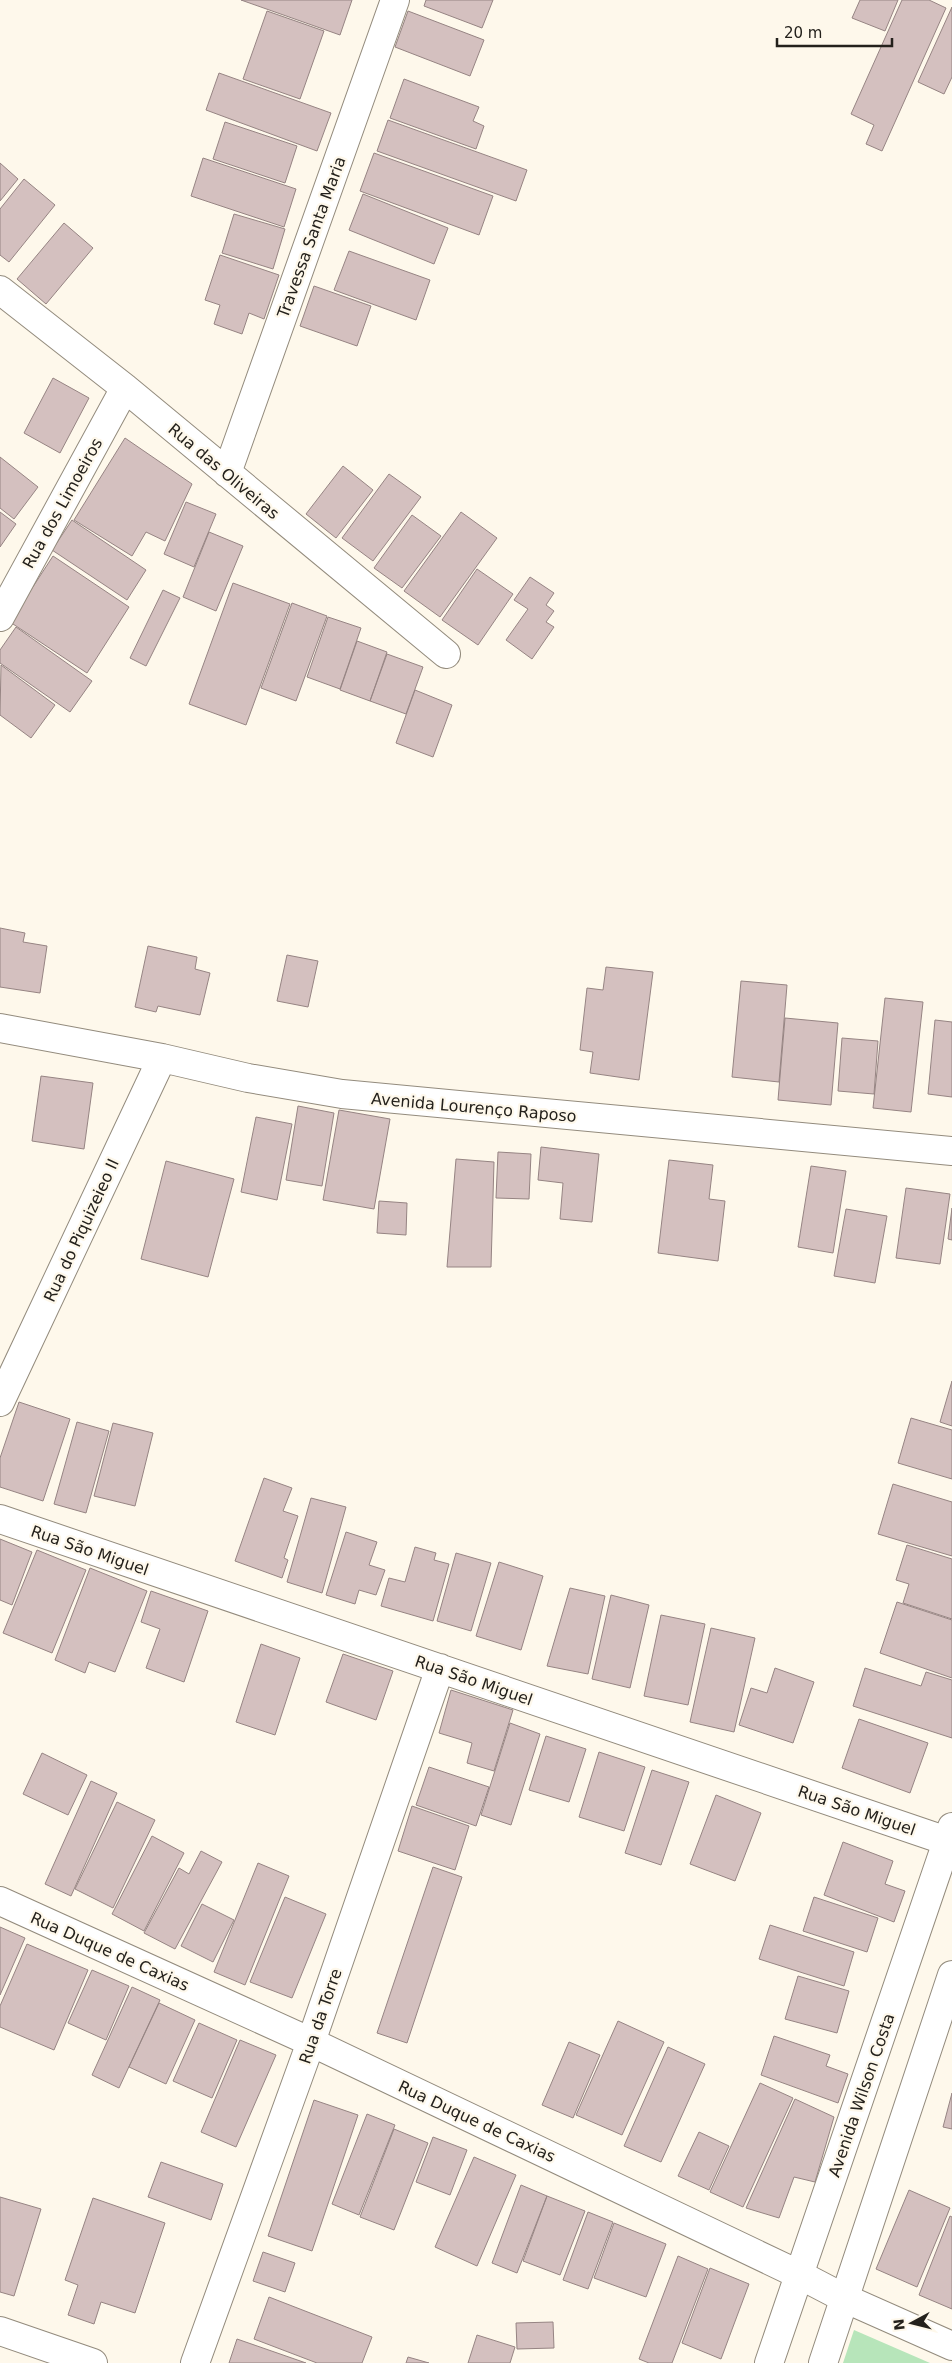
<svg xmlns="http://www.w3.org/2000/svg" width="952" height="2363" font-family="'DejaVu Sans',sans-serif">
	<rect width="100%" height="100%" fill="#fef8eb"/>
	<path fill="#b7e5ba" d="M854,2330L930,2363H843Z"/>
	<path fill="#d4c0bf" stroke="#968483" d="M241,0H352L340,35Z
		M426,0H493L482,28L424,6Z
		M860,0H898L885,31L852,18Z
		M902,0H929L946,8L882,151L866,144L874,125L851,114Z
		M952,7V77L944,94L918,82Z
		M267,11L324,31L300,99L243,79Z
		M408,11L484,40L470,76L395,47Z
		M219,73L331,113L317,151L206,110Z
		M404,79L479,107L473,121L484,126L476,149L390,118Z
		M388,120L527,170L516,201L377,151Z
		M225,122L297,146L285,183L213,159Z
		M374,153L493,196L479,235L360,191Z
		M203,158L296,189L284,227L191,196Z
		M0,163L18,179L0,201Z
		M24,179L55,205L9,262L0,255V209Z
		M363,194L448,228L434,264L349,230Z
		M234,214L285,229L273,269L222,253Z
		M64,223L93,248L46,304L17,279Z
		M349,251L430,280L416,320L334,290Z
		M220,255L279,275L264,319L249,313L242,334L214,324L220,305L205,300Z
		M314,286L371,306L357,346L300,326Z
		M53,378L89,398L60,453L24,433Z
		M125,438L192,484L165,541L146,532L132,556L74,520Z
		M0,457L38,487L14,519L0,508Z
		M343,466L373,490L336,538L306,514Z
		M389,474L421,497L373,561L342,538Z
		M186,502L216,514L194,567L164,554Z
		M0,512L16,524L0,547Z
		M461,512L497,538L440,617L404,591Z
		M412,515L441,536L402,588L374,568Z
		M72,520L146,570L127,600L52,550Z
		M209,532L243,546L216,611L183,597Z
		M53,556L129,607L87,673L10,622Z
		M477,569L513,594L478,645L442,620Z
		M530,577L554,593L546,605L554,611L546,622L554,627L532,659L506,640L528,609L514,600Z
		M233,583L290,604L246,725L189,704Z
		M163,590L180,598L146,666L130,658Z
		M292,603L327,616L296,701L261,688Z
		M328,617L361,628L340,689L307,677Z
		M16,627L92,681L70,712L0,663V650Z
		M357,641L387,652L370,701L340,690Z
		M387,654L423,667L406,714L370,701Z
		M1,665L55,705L31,738L0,715Z
		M415,690L452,705L433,757L396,743Z
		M0,928L25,933L23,942L47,946L40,993L0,987Z
		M148,946L197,957L195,969L210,973L200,1015L158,1006L156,1012L135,1007Z
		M287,955L318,961L308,1007L277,1001Z
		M606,967L653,972L639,1080L590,1073L593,1052L580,1050L587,988L603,990Z
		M741,981L787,985L779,1082L732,1077Z
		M885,998L923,1002L911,1112L873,1108Z
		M785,1018L838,1023L831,1105L778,1100Z
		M935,1020L952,1022V1097L928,1094Z
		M842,1038L878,1041L874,1094L838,1091Z
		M41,1076L93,1083L84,1149L32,1141Z
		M298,1106L334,1113L322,1186L286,1180Z
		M339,1110L390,1119L374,1209L323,1200Z
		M256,1117L292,1124L277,1200L241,1192Z
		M541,1147L599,1154L592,1222L560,1219L563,1183L538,1180Z
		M498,1152L531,1154L529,1199L496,1198Z
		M456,1159L494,1162L491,1267H447Z
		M669,1160L713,1165L709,1199L725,1201L718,1261L658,1253Z
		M166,1161L234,1179L208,1277L141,1259Z
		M811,1166L846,1171L833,1253L798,1247Z
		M906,1188L950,1194L940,1264L896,1258Z
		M379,1201L407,1203L406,1235L377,1233Z
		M952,1208V1240L948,1239Z
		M846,1209L887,1216L875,1283L834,1276Z
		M952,1381V1426L940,1422Z
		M19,1402L70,1419L43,1501L0,1487V1458Z
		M911,1418L952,1430V1479L898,1463Z
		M77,1422L109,1431L86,1513L54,1504Z
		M113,1423L153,1433L135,1506L94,1496Z
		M264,1478L292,1488L283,1511L298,1516L284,1558L288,1560L282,1578L235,1561Z
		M893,1484L952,1502V1556L878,1534Z
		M311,1498L346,1507L322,1593L287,1582Z
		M346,1532L377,1542L369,1565L385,1570L376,1595L359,1590L355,1604L326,1595Z
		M0,1539L32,1552L12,1605L0,1600Z
		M907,1545L952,1559V1619L903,1603L909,1584L896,1580Z
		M415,1547L436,1553L434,1560L449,1564L433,1621L381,1606L389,1578L405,1582Z
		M37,1550L86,1570L52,1653L3,1633Z
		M456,1553L491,1563L471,1631L437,1621Z
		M499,1562L543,1576L521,1650L476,1636Z
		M90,1568L147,1591L115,1672L89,1662L85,1673L55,1660Z
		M570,1588L605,1596L588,1674L547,1666Z
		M151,1591L208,1611L184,1682L146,1668L160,1629L141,1622Z
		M611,1595L649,1605L630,1688L592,1679Z
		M897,1602L952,1620V1678L880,1653Z
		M661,1615L705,1624L688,1705L644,1696Z
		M711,1628L755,1638L734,1732L690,1722Z
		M261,1644L300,1658L275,1735L236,1722Z
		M343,1654L393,1671L376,1720L326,1702Z
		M775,1668L814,1682L793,1743L739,1725L751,1688L767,1693Z
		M865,1668L921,1686L926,1672L952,1680V1738L853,1706Z
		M451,1690L513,1710L494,1771L467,1763L472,1743L439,1733Z
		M859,1719L928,1743L910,1793L842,1768Z
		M510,1723L540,1734L511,1825L481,1815Z
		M546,1736L586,1749L569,1802L529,1790Z
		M599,1752L645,1767L624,1831L579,1817Z
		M42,1753L87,1775L68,1815L23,1794Z
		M429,1767L489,1787L476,1826L416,1805Z
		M652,1770L689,1782L661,1865L625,1853Z
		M91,1781L117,1793L71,1896L45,1884Z
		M716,1795L761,1813L735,1881L690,1864Z
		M117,1802L155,1820L113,1908L75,1889Z
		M412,1806L469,1826L455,1870L398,1851Z
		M152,1836L184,1853L144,1931L112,1914Z
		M843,1842L893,1861L885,1884L905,1891L894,1922L824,1895Z
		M201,1851L222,1862L175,1949L144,1933L179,1868L189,1874Z
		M258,1863L289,1876L245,1985L214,1972Z
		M433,1867L462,1877L407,2043L377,2033Z
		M285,1897L326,1914L292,1998L250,1982Z
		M814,1897L878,1918L867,1952L803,1931Z
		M202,1904L234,1920L213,1962L181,1946Z
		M770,1925L854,1952L844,1986L759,1959Z
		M0,1927L25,1938L0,1995Z
		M27,1944L88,1970L54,2050L0,2027V2006Z
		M92,1970L129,1986L106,2040L68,2023Z
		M798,1976L849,1991L837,2033L785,2019Z
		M132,1987L160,2000L119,2088L92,2075Z
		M159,2003L195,2020L166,2084L129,2067Z
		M618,2021L664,2042L622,2135L576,2115Z
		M199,2023L237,2040L212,2098L173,2081Z
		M774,2036L830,2055L826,2066L848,2074L838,2103L761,2075Z
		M240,2040L276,2055L236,2147L201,2132Z
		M569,2042L600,2055L573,2118L542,2105Z
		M668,2047L705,2064L661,2162L624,2146Z
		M760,2083L793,2098L743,2207L710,2192Z
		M952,2093V2129L943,2127Z
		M795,2099L834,2117L815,2182L794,2177L779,2218L746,2208Z
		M314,2100L358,2115L312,2251L268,2236Z
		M367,2114L395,2125L359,2215L332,2204Z
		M394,2129L428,2143L394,2230L360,2217Z
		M699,2132L729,2146L709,2190L678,2176Z
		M433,2137L467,2150L450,2195L416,2182Z
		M474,2157L516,2175L477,2266L435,2247Z
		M161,2162L223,2184L211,2220L148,2197Z
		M521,2185L547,2196L517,2273L492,2263Z
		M909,2190L950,2208L917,2287L876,2269Z
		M547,2196L585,2211L560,2275L523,2261Z
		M0,2197L41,2209L14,2296L0,2292Z
		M93,2198L165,2223L135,2313L101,2302L94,2324L68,2315L78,2285L65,2280Z
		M588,2212L613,2222L588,2289L563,2280Z
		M950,2216L952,2217V2309L919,2295Z
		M614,2223L666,2244L646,2297L594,2278Z
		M263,2252L295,2263L285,2292L253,2281Z
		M678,2256L708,2269L672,2363H649L639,2359Z
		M710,2268L749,2284L721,2359L682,2343Z
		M269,2297L372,2337L362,2363H317L254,2339Z
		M553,2322L554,2348L517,2349L516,2323Z
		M477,2335L515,2347L510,2363H468Z
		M237,2339L306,2363H229Z
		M408,2357L429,2363H406Z"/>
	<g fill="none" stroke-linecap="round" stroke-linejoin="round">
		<g stroke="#938b7d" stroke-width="30">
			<path id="street" d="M0,290L125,388L446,654
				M227,473L395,0
				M0,617L125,388
				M0,1028L162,1058L248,1078L342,1094L952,1151
				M0,1402L162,1058
				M0,1519L947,1841
				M0,1901L311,2042L800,2275L844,2298L952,2346
				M0,2331L93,2363
				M195,2363L311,2042L440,1668"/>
		</g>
		<g stroke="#938b7d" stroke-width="30">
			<path id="secondary" d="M769,2363L952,1827
				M823,2363L952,1975"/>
		</g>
		<use href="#street" stroke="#fff" stroke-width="28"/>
		<use href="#secondary" stroke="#fff" stroke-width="28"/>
	</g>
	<g text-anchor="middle" stroke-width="4.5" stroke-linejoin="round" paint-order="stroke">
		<g font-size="16" fill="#24211c" stroke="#fef8eb">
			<text transform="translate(311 237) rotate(-70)" y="6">Travessa Santa Maria</text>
			<text transform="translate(224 471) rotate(40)" y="6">Rua das Oliveiras</text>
			<text transform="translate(62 503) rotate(-61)" y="6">Rua dos Limoeiros</text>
			<text transform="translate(474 1107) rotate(5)" y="6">Avenida Lourenço Raposo</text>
			<text transform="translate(81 1230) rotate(-65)" y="6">Rua do Piquizeieo II</text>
			<text transform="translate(90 1550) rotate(19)" y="6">Rua São Miguel</text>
			<text transform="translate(474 1680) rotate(19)" y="6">Rua São Miguel</text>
			<text transform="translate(857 1810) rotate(19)" y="6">Rua São Miguel</text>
			<text transform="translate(110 1951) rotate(24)" y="6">Rua Duque de Caxias</text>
			<text transform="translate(320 2016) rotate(-71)" y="6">Rua da Torre</text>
			<text transform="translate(861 2095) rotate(-71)" y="6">Avenida Wilson Costa</text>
			<text transform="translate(477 2121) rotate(25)" y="6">Rua Duque de Caxias</text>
		</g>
	</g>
	<g transform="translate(912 2323) rotate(263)" stroke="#fef8eb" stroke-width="4" paint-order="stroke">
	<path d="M0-4L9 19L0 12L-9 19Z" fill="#24211c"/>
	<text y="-8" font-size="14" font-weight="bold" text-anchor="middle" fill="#24211c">N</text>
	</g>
	<path d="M777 38v8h115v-8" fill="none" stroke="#24211c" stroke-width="2.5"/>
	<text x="784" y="38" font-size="15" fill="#24211c" stroke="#fef8eb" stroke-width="4" paint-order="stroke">20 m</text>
</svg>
